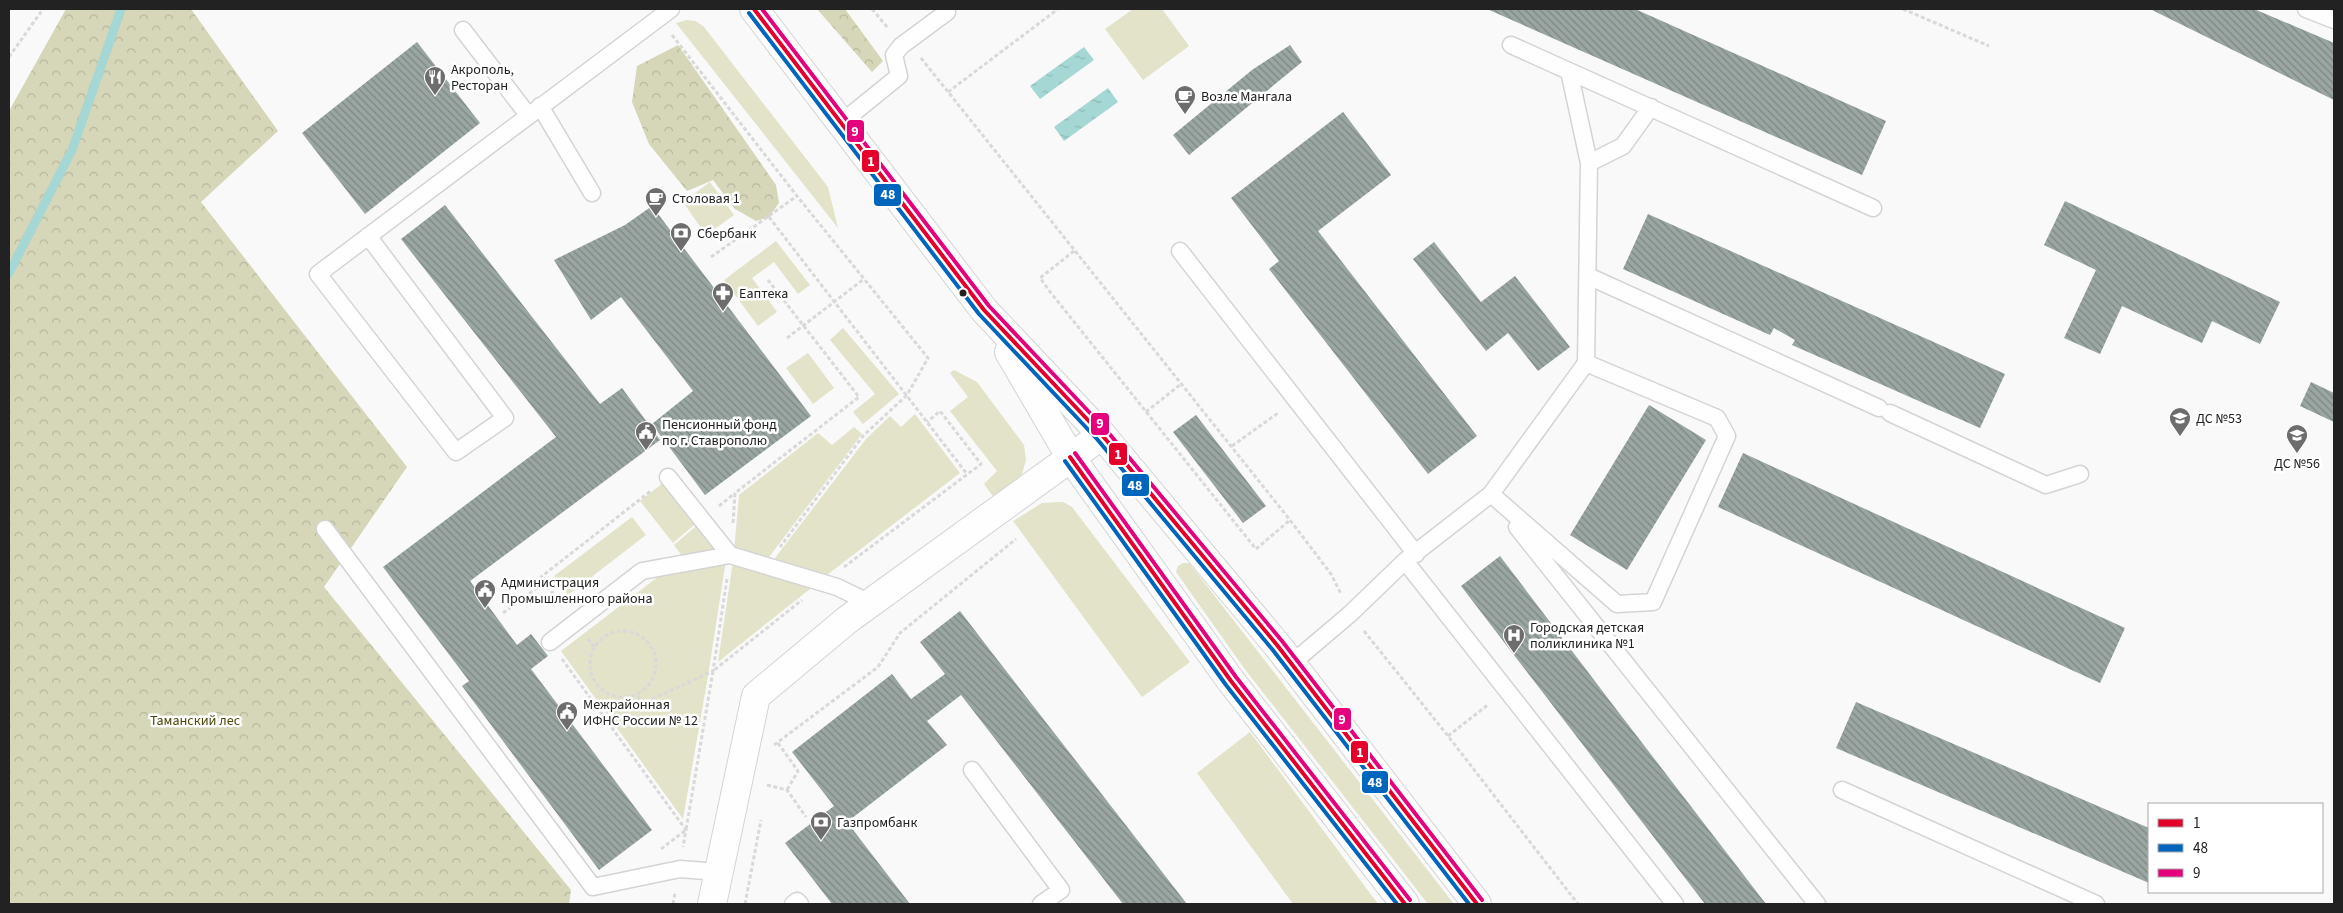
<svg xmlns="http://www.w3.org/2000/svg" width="2343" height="913" font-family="'Source Sans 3',sans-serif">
	<defs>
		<pattern id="forest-crowns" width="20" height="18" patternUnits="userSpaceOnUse" patternTransform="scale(1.25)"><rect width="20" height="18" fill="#d6d6b8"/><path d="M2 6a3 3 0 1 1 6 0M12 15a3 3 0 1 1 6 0" fill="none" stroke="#b7b79e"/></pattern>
		<pattern id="water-ripples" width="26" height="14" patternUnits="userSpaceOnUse" patternTransform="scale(1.25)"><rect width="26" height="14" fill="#a5d7d5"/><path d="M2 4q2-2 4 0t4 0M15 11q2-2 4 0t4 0" fill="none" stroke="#8eb8b7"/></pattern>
		<pattern id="building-back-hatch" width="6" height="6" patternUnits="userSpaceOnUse" patternTransform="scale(1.25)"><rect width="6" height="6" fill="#9aa6a2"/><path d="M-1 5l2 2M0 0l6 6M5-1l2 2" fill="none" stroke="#7d8784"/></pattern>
	</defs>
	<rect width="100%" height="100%" fill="#f8f9f8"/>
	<path fill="#e3e3c9" d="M1133,9H1162L1189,46L1143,80L1105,29Z
		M687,20L696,21L704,27L828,187L838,228L676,23Z
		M710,182L734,215L706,235L683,202Z
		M776,241L810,285L798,294L774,262L752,278L777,312L758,326L724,280Z
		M843,328L899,394L863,424L853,412L875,394L830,340Z
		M808,353L834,388L813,404L786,368Z
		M954,370L977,382L1024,445L1026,460L1022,474L994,498L984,484L997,471L950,411L968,397L950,373Z
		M915,414L960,473L823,578L772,562L866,439L890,416L901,427Z
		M854,427L862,434L766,561L734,551L739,495L818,433L832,445Z
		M668,479L700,520L673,543L640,501Z
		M1063,502L1072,507L1190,662L1142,697L1013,521L1042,503Z
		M632,517L646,535L568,595L554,576Z
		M701,522L725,553L685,560L674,545Z
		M726,560L708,676L683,819L561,651L667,570Z
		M733,561L815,585L718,662Z
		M1183,563H1189L1454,904H1428L1244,668L1176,572L1178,566Z
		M1250,732L1378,904H1293L1197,773Z"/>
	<path fill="url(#forest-crowns)" d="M66,9H191L278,131L201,202L407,467L324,587L571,890L569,904H9V111Z
		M817,9H845L883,61L872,72Z
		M678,45L776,185L779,203L769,217L756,221L735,209L713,180L687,191L649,144L632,102L637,66Z"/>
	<path fill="url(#water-ripples)" d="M1084,47L1094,60L1040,99L1030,86Z
		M1108,88L1118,102L1064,141L1054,127Z"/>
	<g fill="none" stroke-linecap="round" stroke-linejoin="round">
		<path stroke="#a5d7d5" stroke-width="9" d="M9,273L72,150L121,9"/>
	</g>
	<path fill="url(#building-back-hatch)" d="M1487,9H1635L1886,121L1862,175Z
		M2150,9H2254L2334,43V100Z
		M417,42L480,123L365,214L302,133Z
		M1290,45L1302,62L1189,155L1173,135L1252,70Z
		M1343,112L1391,175L1318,231L1477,436L1428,474L1269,269L1279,261L1231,198Z
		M2065,201L2280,302L2260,344L2212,321L2202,343L2122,306L2100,354L2064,338L2096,270L2044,245Z
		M445,205L600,404L622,388L660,440L470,581L517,645L531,634L548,656L531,669L652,830L599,870L462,686L469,681L383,567L556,437L401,239Z
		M652,206L811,416L705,495L652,424L693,391L621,297L591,320L554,260L625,225Z
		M1648,214L2005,374L1980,428L1792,345L1795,340L1774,328L1770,335L1623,269Z
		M1434,242L1481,302L1515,276L1570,347L1538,371L1508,333L1486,351L1413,259Z
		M2311,382L2334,393V422L2300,406Z
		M1649,405L1706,440L1627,570L1570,535Z
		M1196,415L1266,506L1243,523L1173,432Z
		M1743,453L2125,628L2100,683L1718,507Z
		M1500,556L1613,705L1766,904H1705L1461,586Z
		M960,611L993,654L1187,904H1123L961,695L927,721L947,745L847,822L910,904H832L785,843L834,806L792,752L892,674L911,699L945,674L920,642Z
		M1856,702L2149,828V883L1836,748Z"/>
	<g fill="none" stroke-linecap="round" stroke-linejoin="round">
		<g stroke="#d3d4d3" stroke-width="19">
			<path id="service" d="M2306,9L2334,20
				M463,30L528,115
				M1511,45L1873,208
				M540,106L592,193
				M841,123L899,76L894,55L901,46L947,12L944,9
				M1589,163L1623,146L1651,107
				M368,236L505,418L456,452L318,274L671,9
				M1180,251L1416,554
				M1588,276L1879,408
				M1890,413L2046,485L2080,474
				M668,477L730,555L837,587L870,603
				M1491,494L1617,604L1653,602L1727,436L1717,418L1586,363
				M1517,527L1817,904
				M325,529L593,887L680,869L718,872
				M1405,561L1675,904
				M550,642L642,571L730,555
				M1291,664L1350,614L1405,561L1491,494L1586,363L1589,163L1569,71
				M972,770L1061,890L1041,904
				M1842,790L2096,904
				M793,904L797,901L800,904"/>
		</g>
		<g stroke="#d3d4d3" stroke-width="30">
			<path id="minor" d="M712,904L756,696L847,620L1102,435"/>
		</g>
		<g stroke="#d3d4d3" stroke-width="30">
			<path id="secondary" d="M754,9L984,310L1102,435L1277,645L1477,904
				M1009,352L1071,458L1231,681L1405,904"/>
		</g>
		<path stroke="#d8d9d8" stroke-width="3" stroke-dasharray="4 2.5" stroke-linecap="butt" d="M872,9L888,28
			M1903,9L1989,46
			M672,35L797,196L928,358L907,395L863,436L780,547
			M9,57L43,9
			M921,58L1290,520L1331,574L1341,594
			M948,92L1058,9
			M769,217L967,474
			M1074,251L1040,278L1051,293L1256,549L1290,520
			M711,257L797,196
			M787,338L864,279
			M1146,412L1181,384
			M1232,446L1278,413
			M719,506L735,493
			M733,523L735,493L859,397L768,280
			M844,567L981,464L940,411L927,422
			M561,605L541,577L652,490
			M503,613L544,583
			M1364,631L1448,736L1578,904
			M590 664a33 33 0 1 1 66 0a33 33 0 1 1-66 0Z
			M588,639L594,647
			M562,659L686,830L683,847
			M638,706L639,693
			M605,721L713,671L727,579
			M1448,736L1489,704
			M778,743L798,771L787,790
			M774,745L878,667L900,633L1016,539
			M767,785L787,790L806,817
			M661,849L686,830L713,671L802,600
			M673,904L675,893
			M745,904L761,820"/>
		<use href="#service" stroke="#fefefe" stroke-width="16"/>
		<use href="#minor" stroke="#fefefe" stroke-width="28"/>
		<use href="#secondary" stroke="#fefefe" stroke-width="28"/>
		<g stroke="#fff" stroke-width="8">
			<path id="bus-1" d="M754,9L984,310L1102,435L1277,645L1477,904
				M1070,457L1231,681L1405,904"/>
		</g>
		<g stroke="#fff" stroke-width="8">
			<path id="bus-2" d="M749,13L979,314L1097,439L1272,649L1469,904
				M1065,461L1226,685L1397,904"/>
		</g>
		<g stroke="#fff" stroke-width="8">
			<path id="bus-3" d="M762,9L989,306L1107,431L1282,641L1482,900
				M1075,453L1236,677L1410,900"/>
		</g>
		<use href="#bus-1" stroke="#e4002b" stroke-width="4"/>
		<use href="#bus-2" stroke="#0065bd" stroke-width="4"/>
		<use href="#bus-3" stroke="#e5007d" stroke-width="4"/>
	</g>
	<defs>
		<g id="restaurant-pin" transform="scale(1.125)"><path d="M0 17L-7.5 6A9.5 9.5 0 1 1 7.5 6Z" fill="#6c6d6c" stroke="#fff"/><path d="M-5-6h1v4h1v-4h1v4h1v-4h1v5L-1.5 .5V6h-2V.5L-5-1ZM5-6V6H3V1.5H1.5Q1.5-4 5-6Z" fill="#fff"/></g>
		<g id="cafe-pin" transform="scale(1.125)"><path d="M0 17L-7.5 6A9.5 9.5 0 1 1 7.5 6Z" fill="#6c6d6c" stroke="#fff"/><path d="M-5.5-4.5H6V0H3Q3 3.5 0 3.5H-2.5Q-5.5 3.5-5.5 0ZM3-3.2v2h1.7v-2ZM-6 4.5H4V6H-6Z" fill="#fff"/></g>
		<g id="bank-pin" transform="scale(1.125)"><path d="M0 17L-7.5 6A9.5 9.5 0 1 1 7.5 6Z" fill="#6c6d6c" stroke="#fff"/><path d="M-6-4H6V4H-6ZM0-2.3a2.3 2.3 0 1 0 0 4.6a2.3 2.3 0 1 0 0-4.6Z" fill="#fff"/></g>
		<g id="pharmacy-pin" transform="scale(1.125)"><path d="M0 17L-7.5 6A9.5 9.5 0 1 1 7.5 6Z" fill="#6c6d6c" stroke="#fff"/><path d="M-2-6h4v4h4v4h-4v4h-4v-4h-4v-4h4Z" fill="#fff"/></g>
		<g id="school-pin" transform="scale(1.125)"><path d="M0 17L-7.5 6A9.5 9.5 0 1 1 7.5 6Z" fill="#6c6d6c" stroke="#fff"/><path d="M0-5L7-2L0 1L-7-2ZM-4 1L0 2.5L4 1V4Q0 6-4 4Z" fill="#fff"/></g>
		<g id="civic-pin" transform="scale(1.125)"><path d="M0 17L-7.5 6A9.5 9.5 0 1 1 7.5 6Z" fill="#6c6d6c" stroke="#fff"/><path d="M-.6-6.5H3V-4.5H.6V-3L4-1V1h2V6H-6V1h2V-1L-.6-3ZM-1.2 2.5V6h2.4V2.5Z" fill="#fff"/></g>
		<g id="hospital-pin" transform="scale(1.125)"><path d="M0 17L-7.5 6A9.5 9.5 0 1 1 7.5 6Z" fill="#6c6d6c" stroke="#fff"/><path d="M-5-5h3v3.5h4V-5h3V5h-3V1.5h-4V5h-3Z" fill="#fff"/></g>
	</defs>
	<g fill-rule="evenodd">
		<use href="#restaurant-pin" x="435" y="77"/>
		<use href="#cafe-pin" x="1185" y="96"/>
		<use href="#cafe-pin" x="656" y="198"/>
		<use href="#bank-pin" x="681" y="233"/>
		<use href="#pharmacy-pin" x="723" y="293"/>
		<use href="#school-pin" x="2180" y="418"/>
		<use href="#civic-pin" x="646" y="432"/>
		<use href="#school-pin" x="2297" y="435"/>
		<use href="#civic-pin" x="485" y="590"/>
		<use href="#hospital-pin" x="1514" y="635"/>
		<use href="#civic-pin" x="567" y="712"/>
		<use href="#bank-pin" x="821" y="822"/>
	</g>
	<circle fill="#212221" stroke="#fff" stroke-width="2" cx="963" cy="293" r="4.5"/>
	<g text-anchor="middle" stroke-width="5" stroke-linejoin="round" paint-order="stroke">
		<g font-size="14" fill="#212221" stroke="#fff" text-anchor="start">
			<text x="451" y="74">Акрополь,<tspan x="451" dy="16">Ресторан</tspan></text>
			<text x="1201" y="101">Возле Мангала</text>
			<text x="672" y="203">Столовая 1</text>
			<text x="697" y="238">Сбербанк</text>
			<text x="739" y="298">Еаптека</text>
			<text x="2196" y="423">ДС №53</text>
			<text x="662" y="429">Пенсионный фонд<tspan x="662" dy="16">по г. Ставрополю</tspan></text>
			<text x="2297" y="468" text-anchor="middle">ДС №56</text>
			<text x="501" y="587">Администрация<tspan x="501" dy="16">Промышленного района</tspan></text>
			<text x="1530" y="632">Городская детская<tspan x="1530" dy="16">поликлиника №1</tspan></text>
			<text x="583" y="709">Межрайонная<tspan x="583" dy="16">ИФНС России № 12</tspan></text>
			<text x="837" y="827">Газпромбанк</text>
		</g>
		<g font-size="14" fill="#4d4a09" stroke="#fff">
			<text x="195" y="725">Таманский лес</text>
		</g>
	</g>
	<g stroke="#fff" stroke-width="2">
		<rect x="846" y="119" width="19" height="24" rx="5" fill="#e5007d"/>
		<rect x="861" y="149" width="19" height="24" rx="5" fill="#e4002b"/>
		<rect x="873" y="183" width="29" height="24" rx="5" fill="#0065bd"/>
		<rect x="1090" y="412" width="20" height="24" rx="5" fill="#e5007d"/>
		<rect x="1108" y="442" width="20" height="24" rx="5" fill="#e4002b"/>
		<rect x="1121" y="473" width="29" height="24" rx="5" fill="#0065bd"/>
		<rect x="1333" y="707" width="19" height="24" rx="5" fill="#e5007d"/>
		<rect x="1350" y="740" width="19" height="24" rx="5" fill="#e4002b"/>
		<rect x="1361" y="770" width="28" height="24" rx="5" fill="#0065bd"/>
	</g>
	<g font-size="14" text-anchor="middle" font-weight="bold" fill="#fff">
		<text x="855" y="136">9</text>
		<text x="871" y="166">1</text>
		<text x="888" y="199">48</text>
		<text x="1100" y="428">9</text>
		<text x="1118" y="459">1</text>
		<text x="1135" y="490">48</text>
		<text x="1342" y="724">9</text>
		<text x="1360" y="757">1</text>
		<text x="1375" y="787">48</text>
	</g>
	<rect width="2343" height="913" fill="none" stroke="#212221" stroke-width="20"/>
	<rect x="2148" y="803" width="175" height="90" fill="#ffffff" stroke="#a6a7a6"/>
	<rect x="2158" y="819" width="25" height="8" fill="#e4002b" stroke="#a6a7a6"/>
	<text x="2193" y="828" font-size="15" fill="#212221">1</text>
	<rect x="2158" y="844" width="25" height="8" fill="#0065bd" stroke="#a6a7a6"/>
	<text x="2193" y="853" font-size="15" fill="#212221">48</text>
	<rect x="2158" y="869" width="25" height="8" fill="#e5007d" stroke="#a6a7a6"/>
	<text x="2193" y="878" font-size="15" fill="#212221">9</text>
</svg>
